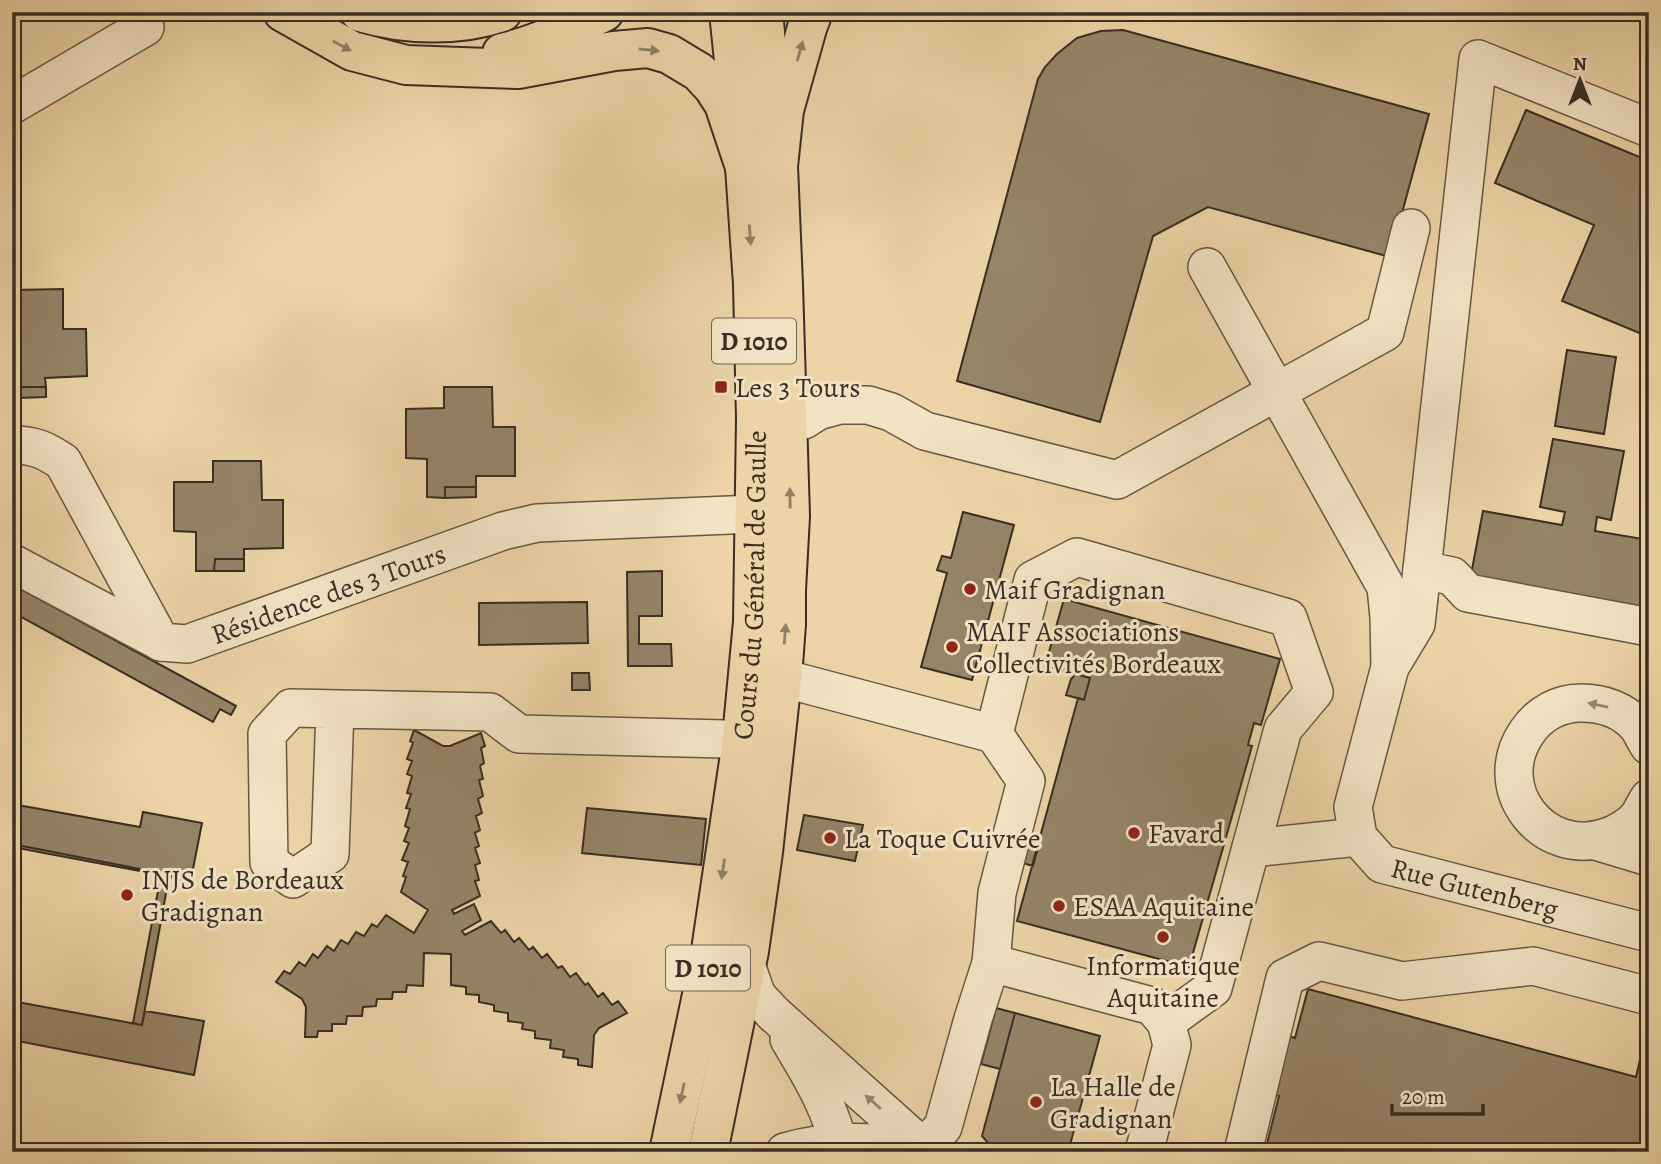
<svg xmlns="http://www.w3.org/2000/svg" width="1661" height="1164" font-family="Alegreya,serif">
	<rect width="100%" height="100%" fill="#ecd4a6"/>
	<filter id="stains"><feTurbulence type="fractalNoise" baseFrequency=".00286" numOctaves="4"/><feColorMatrix values="0 0 0 0 .2 0 0 0 0 .09 0 0 0 0 .02 0 0 0 .5 -.17"/></filter>
	<radialGradient id="worn" r=".72"><stop offset=".6" stop-color="#630" stop-opacity="0"/><stop offset="1" stop-color="#630" stop-opacity=".3"/></radialGradient>
	<path fill="#968468" stroke="#392e25" stroke-width="2" d="M1123,30L1429,114L1390,257L1208,207L1153,236L1100,422L957,381L1038,79L1045,67L1057,54L1077,38L1101,31Z
		M1526,110L1649,161V337L1562,301L1594,225L1495,183Z
		M63,289V329H86L87,376L45,378L46,387H17V398H12V310H14V290Z
		M1567,350L1616,357L1604,434L1555,426Z
		M17,387H46V397L17,398Z
		M444,387H492L493,427H515V476H476V487H445V498L427,497V459L406,458V409L444,408Z
		M1553,439L1624,451L1611,520L1597,517L1595,531L1649,540V611L1470,580L1483,511L1562,525L1565,512L1540,507Z
		M213,461H261L262,500H283V548L244,549V559H215L214,571H196V532L174,531V482H213Z
		M445,487H476V497L445,498Z
		M963,512L1014,525L972,680L921,667L947,573L937,570L942,556L951,558Z
		M215,559H244V571H214Z
		M662,571V616H639V644H671L672,666H628L627,572Z
		M12,584L236,706L231,715L220,709L213,722L12,612Z
		M1064,599L1280,659L1261,725L1254,723L1248,745L1252,746L1189,967L1017,921L1078,698L1084,700L1090,678L1045,666Z
		M587,602L588,643L479,645V603Z
		M572,673H589L590,690H572Z
		M1076,674L1090,678L1084,700L1066,695L1071,679Z
		M414,730L443,746H450L481,733L485,746L481,748L484,763L480,766L483,779L479,780L483,796L478,799L482,813L476,816L480,830L475,833L479,846L475,848L480,863L475,865L479,880L475,881L480,896L452,910L454,914L474,904L481,920L462,931L465,935L491,921L501,933L505,930L514,942L519,938L529,950L533,947L542,958L547,954L558,968L562,966L570,977L576,973L585,985L588,983L598,997L603,993L612,1005L618,1001L627,1013L599,1028L594,1035L592,1067L578,1065V1059L563,1057L564,1050L550,1048L551,1040L535,1038V1031L522,1029L523,1023L508,1021V1013L494,1011V1005L479,1002V995L466,994V987L451,985V954L424,953L423,986L407,985L406,992H393L392,999H377L376,1006L363,1007L362,1016H347L346,1024H332V1031H318L317,1037H305L306,1007L302,999L276,982L284,971L290,974L299,962L305,966L313,954L318,958L327,946L334,951L341,940L348,944L356,932L364,936L372,924L377,927L386,915L414,933L428,910L401,892L406,877L403,876L408,862L402,860L409,843L404,841L409,828L405,826L410,809L406,808L411,794L407,793L412,776L407,774L412,761L407,759L413,743L410,741Z
		M12,804L140,827L143,812L202,823L191,879L12,844Z
		M587,808L706,819L701,865L582,853Z
		M804,815L863,825L855,861L797,850Z
		M1018,835L1040,840L1033,866L1012,860Z
		M12,844L191,879V882L169,877L142,1025L133,1023L161,875L12,847Z
		M1308,989L1636,1077L1643,1047L1649,1048V1152H1265L1279,1096L1268,1093L1284,1035L1295,1038Z
		M12,1001L142,1025L145,1011L204,1021L194,1075L12,1040Z
		M996,1008L1015,1013L1000,1069L981,1064Z
		M1015,1013L1100,1036L1068,1152H1015L990,1145L982,1136Z"/>
	<g fill="none" stroke-linecap="round" stroke-linejoin="round">
		<g stroke="#665845" stroke-width="40">
			<g id="minor">
				<path d="M12,105L145,27"/>
				<path id="s1" d="M1207,267L1386,587L1389,617L1390,667L1353,807L1358,837L1382,864L1649,933"/>
				<path d="M788,420H804L818,411L840,405H868L891,412L925,431L1117,480L1385,332L1411,228"/>
				<path id="s2" d="M12,445C35,445 45,450 63,462L161,642L187,644L503,531L537,523L754,514L763,522L769,540"/>
				<path d="M12,563L161,642"/>
				<path d="M1422,570L1452,576L1468,593L1649,627"/>
				<path d="M1390,667L1416,624L1478,59L1649,128"/>
				<path d="M782,678L994,734L1033,580L1077,557L1288,618L1314,692L1283,729L1213,988L1166,1022"/>
				<path d="M335,709L330,854L293,879L269,862L267,734L291,708L490,712L519,734L725,739C739,745 753,755 758,770"/>
				<path d="M1649,746C1645,740 1642,733 1638,727C1624,710 1602,703 1581,703C1559,703 1539,714 1527,732C1488,788 1543,859 1607,837C1618,833 1630,826 1638,817C1642,811 1645,804 1649,798"/>
				<path d="M1596,841L1649,857"/>
				<path d="M1251,848L1358,837"/>
				<path d="M991,963L997,893L1026,781L994,734"/>
				<path d="M746,965L757,996L774,1014L928,1152"/>
				<path d="M789,1039C810,1074 833,1111 840,1152"/>
				<path d="M923,1148L943,1127L973,1019L991,963L1152,1006L1166,1022L1172,1045L1144,1152"/>
				<path d="M785,1152C831,1138 876,1142 923,1148"/>
				<path d="M1243,1152L1285,978L1319,961L1402,981L1533,966L1649,996"/>
			</g>
		</g>
		<g stroke="#392e25" stroke-width="42">
			<g id="major">
				<path id="s3" d="M669,1152L710,957L741,748L753,622L756,419L753,284L745,167L729,12"/>
				<path d="M708,1152L749,951L763,852L782,678L786,624V590L790,516L783,285L778,166L763,12"/>
			</g>
		</g>
		<g stroke="#392e25" stroke-width="42">
			<path id="highway" d="M283,12L352,51L406,65L518,69L614,51L648,48L669,54L699,72L713,87L724,104L745,167
				M360,12C404,25 458,27 502,12
				M502,53C537,45 571,28 604,12
				M778,166L784,110L807,28L813,12"/>
		</g>
		<use href="#minor" stroke="#f3e3c5" stroke-width="37"/>
		<use href="#major" stroke="#ecd4a6" stroke-width="38"/>
		<use href="#highway" stroke="#ecd4a6" stroke-width="38"/>
	</g>
	<defs><path id="oneway-solid" d="M-6-.8H1V-3.2L6.5 0L1 3.2V.8H-6Z" transform="scale(1.75)"/></defs>
	<g fill="#928166">
		<use href="#oneway-solid" transform="translate(342 46) rotate(28)"/>
		<use href="#oneway-solid" transform="translate(649 50) rotate(6)"/>
		<use href="#oneway-solid" transform="translate(800 51) rotate(-74)"/>
		<use href="#oneway-solid" transform="translate(750 235) rotate(86)"/>
		<use href="#oneway-solid" transform="translate(790 498) rotate(-91)"/>
		<use href="#oneway-solid" transform="translate(785 634) rotate(-86)"/>
		<use href="#oneway-solid" transform="translate(723 869) rotate(99)"/>
		<use href="#oneway-solid" transform="translate(682 1093) rotate(102)"/>
	</g>
	<g fill="#968875">
		<use href="#oneway-solid" transform="translate(1598 705) rotate(-168)"/>
		<use href="#oneway-solid" transform="translate(873 1102) rotate(-138)"/>
	</g>
	<g fill="#8f2418" stroke="#f3e3c5" stroke-width="2.5">
		<rect x="714" y="380" width="14" height="14" rx="3.5"/>
		<circle cx="970" cy="589" r="7"/>
		<circle cx="952" cy="647" r="7"/>
		<circle cx="1134" cy="833" r="7"/>
		<circle cx="830" cy="838" r="7"/>
		<circle cx="127" cy="895" r="7"/>
		<circle cx="1059" cy="906" r="7"/>
		<circle cx="1163" cy="937" r="7"/>
		<circle cx="1036" cy="1102" r="7"/>
	</g>
	<g text-anchor="middle" stroke-width="6" stroke-linejoin="round" paint-order="stroke">
		<g fill="#f3e3c5" stroke="#716455" stroke-width="2">
			<rect x="712" y="318.5" width="84" height="45" rx="5"/>
			<rect x="666" y="945.5" width="84" height="45" rx="5"/>
		</g>
		<g font-size="26" font-weight="bold" fill="#392e25">
			<text x="754" y="350">D 1010</text>
			<text x="708" y="977">D 1010</text>
		</g>
		<g font-size="28" fill="#392e25" stroke="#f3e3c5" text-anchor="start">
			<text x="735" y="397">Les 3 Tours</text>
			<text x="984" y="599">Maif Gradignan</text>
			<text x="966" y="641">MAIF Associations<tspan x="966" dy="32">Collectivités Bordeaux</tspan></text>
			<text x="1148" y="843">Favard</text>
			<text x="844" y="848">La Toque Cuivrée</text>
			<text x="141" y="889">INJS de Bordeaux<tspan x="141" dy="32">Gradignan</tspan></text>
			<text x="1073" y="916">ESAA Aquitaine</text>
			<text x="1163" y="975" text-anchor="middle">Informatique<tspan x="1163" dy="32">Aquitaine</tspan></text>
			<text x="1050" y="1096">La Halle de<tspan x="1050" dy="32">Gradignan</tspan></text>
		</g>
		<g font-size="28" fill="#392e25" stroke="#f3e3c5">
			<text dy="10" stroke="none"><textPath href="#s3" startOffset="574">Cours du Général de Gaulle</textPath></text>
			<text dy="10" stroke="none"><textPath href="#s2" startOffset="436">Résidence des 3 Tours</textPath></text>
			<text dy="10" stroke="none"><textPath href="#s1" startOffset="754">Rue Gutenberg</textPath></text>
		</g>
	</g>
	<rect width="1661" height="1164" fill="none" stroke="#ecd4a6" stroke-width="42"/>
	<rect x="14" y="14" width="1633" height="1136" fill="none" stroke="#392e25" stroke-width="3.5"/>
	<rect x="21" y="21" width="1619" height="1122" fill="none" stroke="#392e25" stroke-width="2"/>
	<g transform="translate(1580 80)" stroke="#f3e3c5" stroke-width="5" paint-order="stroke">
	<path d="M0-5L12 26L0 18L-12 26Z" fill="#392e25"/>
	<text y="-10" font-size="19" font-weight="bold" text-anchor="middle" fill="#392e25">N</text>
	</g>
	<path d="M1392 1104v10h91v-10" fill="none" stroke="#392e25" stroke-width="3.5"/>
	<text x="1402" y="1104" font-size="21" fill="#392e25" stroke="#f3e3c5" stroke-width="5" paint-order="stroke">20 m</text>
	<rect width="100%" height="100%" filter="url(#stains)"/>
	<rect width="100%" height="100%" fill="url(#worn)"/>
</svg>
